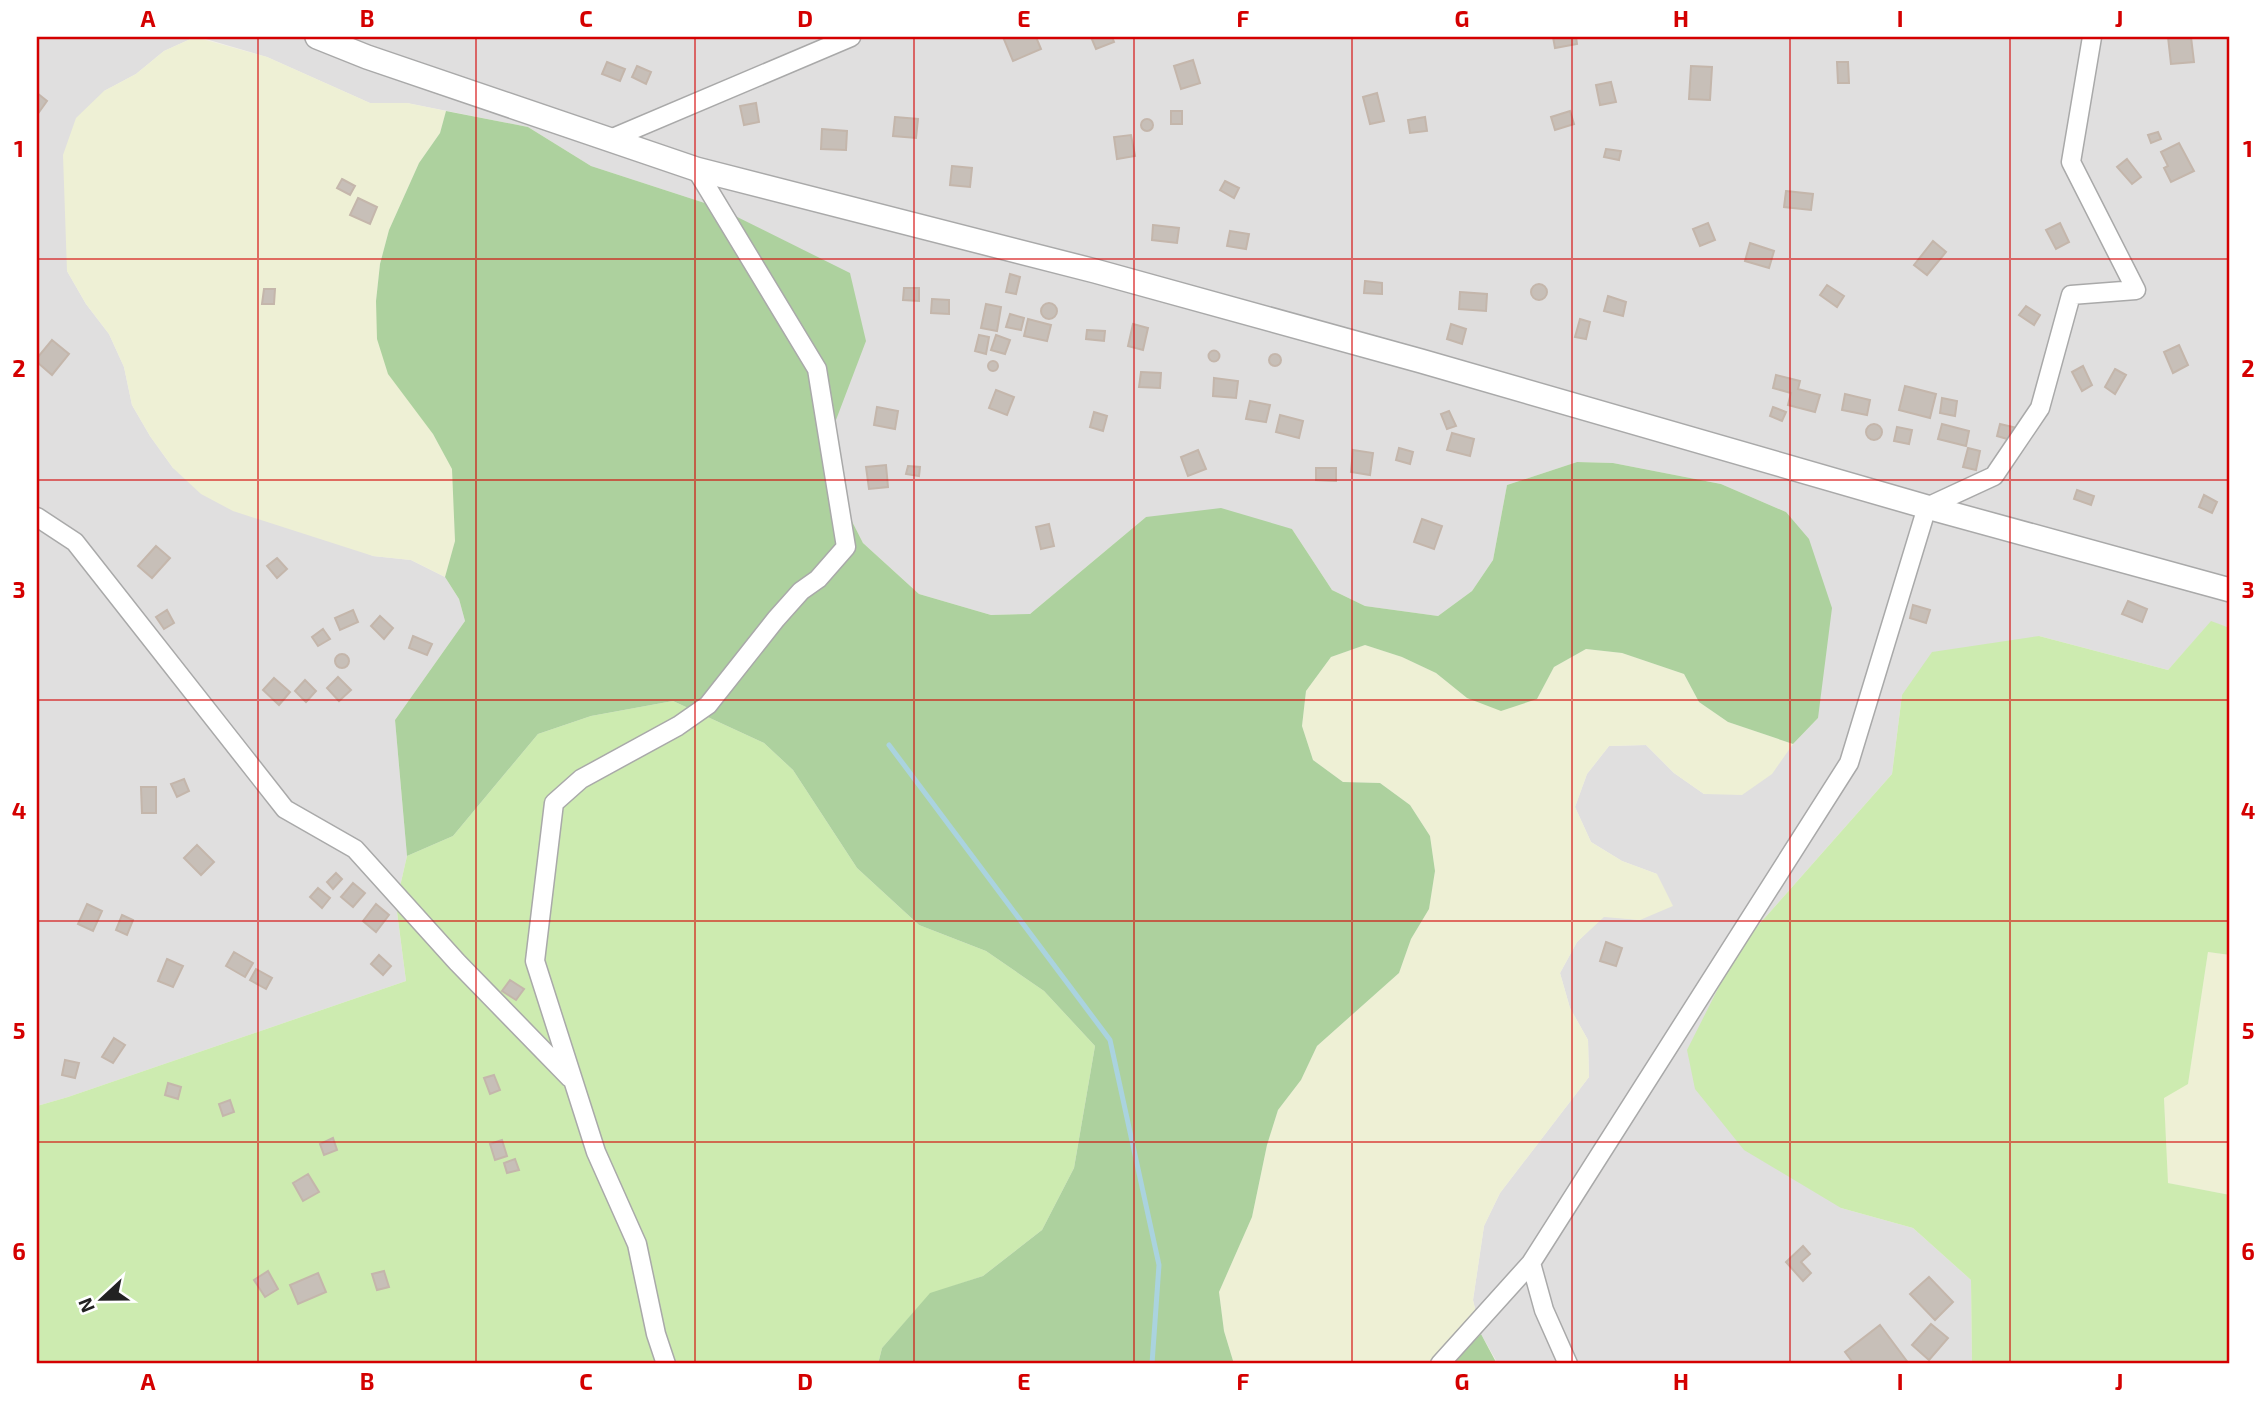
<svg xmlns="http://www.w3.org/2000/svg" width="2267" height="1401" font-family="'Exo 2',sans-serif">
	<rect width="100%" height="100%" fill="#f2efe9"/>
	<path fill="#e0dfdf" d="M37,37H195L164,51L136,74L104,91L67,271L86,304L109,334L124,367L132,405L150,436L173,468L373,556L411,560L445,577L459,599L465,621L395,720L407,856L396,904L406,981L68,1097L37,1106Z
		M199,37H2230V628L2211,622L2168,670L2039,636L1902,695L1892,774L1739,947L1841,1208L1913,1228L1971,1280L1972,1364H1498L1481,1334L1473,1300L1484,1226L1500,1193L1589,1077L1588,1040L1570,1008L1560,973L1577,942L1604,916L1640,920L1657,874L1622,861L1591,842L1575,807L1587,774L1609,746L1646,745L1674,773L1704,794L1793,744L1818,718L1786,512L1721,484L1613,463L1577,462L1507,485L1493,560L1472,591L1438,616L1365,606L1332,590L1292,529L1146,517L1030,614L991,615L919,594L863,543L830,478L717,207L591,166L528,127L407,103H370L267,57Z"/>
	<path fill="#eef0d5" d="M195,37L267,57L370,103H407L446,111L440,133L419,163L389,230L380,264L376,301L433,434L453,469L455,541L445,577L411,560L373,556L233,511L201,494L173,468L150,436L132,405L124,367L109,334L86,304L67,271L63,155L76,118L104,91L136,74L164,51Z
		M1365,645L1402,657L1436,673L1467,698L1537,699L1554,667L1586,649L1622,653L1684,674L1699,702L1728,722L1793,744L1772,774L1742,795L1704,794L1674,773L1646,745L1609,746L1587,774L1575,807L1591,842L1622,861L1657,874L1673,906L1640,920L1604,917L1577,942L1560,973L1570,1008L1588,1040L1589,1077L1500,1193L1484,1226L1473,1300L1481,1334L1452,1364H1234L1224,1331L1219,1292L1252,1217L1267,1145L1278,1110L1301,1080L1317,1046L1399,973L1411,939L1429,909L1435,871L1430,836L1410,805L1380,783L1343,782L1313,760L1302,726L1306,691L1331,657Z
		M2208,952L2230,955V1195L2167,1183L2164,1097L2188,1083Z"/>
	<path fill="#cdebb0" d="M2211,621L2230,628V955L2208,952L2188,1084L2164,1098L2168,1183L2230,1195V1364H1972L1971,1280L1913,1228L1841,1208L1744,1150L1695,1089L1687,1050L1739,947L1892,774L1902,695L1932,652L2039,636L2168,670Z
		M673,701L764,743L793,770L857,868L919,925L986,951L1044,991L1095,1046L1074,1168L1042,1230L983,1276L930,1294L882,1348L878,1364H37V1106L68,1097L406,981L396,904L407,856L453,836L538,734L591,716Z"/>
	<path fill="#add19e" d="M446,111L528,127L591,166L717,207L850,273L866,341L828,441L830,478L863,543L919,594L991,615L1030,614L1146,517L1221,508L1292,529L1332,590L1365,606L1438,616L1472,591L1493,560L1507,485L1577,462L1613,463L1721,484L1786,512L1809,539L1832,608L1818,718L1793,744L1728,722L1699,702L1684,674L1622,653L1586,649L1554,667L1537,699L1501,711L1467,698L1436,673L1402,657L1365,645L1331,657L1306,691L1302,726L1313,760L1343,782L1380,783L1410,805L1430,836L1435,871L1429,909L1411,939L1399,973L1317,1046L1301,1080L1278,1110L1267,1145L1252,1217L1219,1292L1224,1331L1234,1364H878L882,1348L930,1293L983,1276L1042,1230L1074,1168L1095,1046L1044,991L986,951L919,925L857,868L793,770L764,743L673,701L591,716L538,734L453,836L407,856L395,720L465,621L459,599L445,577L455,541L452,469L433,434L388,374L377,339L376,301L380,264L389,230L419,163L440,133Z
		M1481,1334L1497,1364H1452Z"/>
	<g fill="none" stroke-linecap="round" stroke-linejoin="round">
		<path stroke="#aad3df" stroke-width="5" d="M889,745L1110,1040L1159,1265L1152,1364"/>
	</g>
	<path fill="#c7bfb8" stroke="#c4b6ab" stroke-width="2" d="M1003,37H1036L1041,49L1013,61Z
		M1091,37H1112L1114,42L1096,49Z
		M1553,37H1576L1577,44L1555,48Z
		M2168,37H2191L2194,62L2171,64Z
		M1193,60L1200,83L1181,89L1174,66Z
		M607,62L625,69L620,81L602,74Z
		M1837,62H1848L1849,83H1838Z
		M637,66L651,72L646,84L632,77Z
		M1691,66L1712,67L1710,100L1689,99Z
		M1611,82L1616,102L1600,105L1596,85Z
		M37,93L47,101L37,115Z
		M1377,93L1384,121L1370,124L1363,97Z
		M756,103L759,122L744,125L740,106Z
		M1171,111H1182V124H1171Z
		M1570,111L1574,124L1555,130L1551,117Z
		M895,117L918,119L916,138L893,136Z
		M1425,117L1427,131L1410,133L1408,120Z
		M1141 125a6 6 0 1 1 12 0a6 6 0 1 1-12 0Z
		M822,129L847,131L846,150L821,149Z
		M2158,132L2161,139L2151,143L2148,135Z
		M1131,135L1135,156L1117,159L1114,137Z
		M2179,143L2194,171L2171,182L2164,168L2168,166L2161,152Z
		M1606,149L1621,151L1619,160L1604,157Z
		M2127,159L2141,177L2132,184L2117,167Z
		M952,166L972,168L970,187L950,185Z
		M342,179L355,186L350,195L337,188Z
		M1225,181L1239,188L1234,198L1220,190Z
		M1786,191L1813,194L1811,210L1784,207Z
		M358,198L377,207L370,224L350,215Z
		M1708,223L1715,240L1700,246L1693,229Z
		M2060,223L2069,242L2056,249L2046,230Z
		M1153,225L1179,228L1177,243L1152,240Z
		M1230,231L1249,234L1246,249L1227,246Z
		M1933,241L1946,252L1927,275L1914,265Z
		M1750,243L1774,251L1769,268L1745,261Z
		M1010,274L1020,277L1016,294L1006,292Z
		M1365,281L1382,283V294L1364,293Z
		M1531 292a8 8 0 1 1 16 0a8 8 0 1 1-16 0Z
		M1827,285L1844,296L1837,307L1820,295Z
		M904,288H919V301L903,300Z
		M264,289H275L274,304H262Z
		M1460,292L1487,294L1486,311L1459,309Z
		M1608,296L1626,302L1623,316L1604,311Z
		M932,299L949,300V314L931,313Z
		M1041 311a8 8 0 1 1 16 0a8 8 0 1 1-16 0Z
		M986,304L1001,307L997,331L981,328Z
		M2026,306L2040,315L2034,325L2019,315Z
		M1010,314L1024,318L1021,330L1006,327Z
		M1028,319L1051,325L1047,341L1024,336Z
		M1580,319L1590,322L1586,339L1575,337Z
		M1133,324L1148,328L1143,350L1128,346Z
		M1451,324L1466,329L1462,344L1447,339Z
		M1087,330L1105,331L1104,341L1086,339Z
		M979,335L989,337L986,354L975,351Z
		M996,335L1010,340L1005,354L991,350Z
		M52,340L69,354L52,375L37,362V358Z
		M2179,345L2188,365L2173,373L2164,352Z
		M1208.5 356a5.5 5.5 0 1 1 11 0a5.5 5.5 0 1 1-11 0Z
		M1269 360a6 6 0 1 1 12 0a6 6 0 1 1-12 0Z
		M988 366a5 5 0 1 1 10 0a5 5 0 1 1-10 0Z
		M2083,366L2092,385L2082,391L2072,372Z
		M2115,369L2126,375L2115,394L2105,387Z
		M1141,372L1161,373L1160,388L1139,387Z
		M1776,375L1800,381L1798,389L1820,395L1815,412L1788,405L1791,393L1773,388Z
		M1214,378L1238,381L1236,398L1213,396Z
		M1905,386L1936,394L1930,418L1899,410Z
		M996,390L1014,397L1007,415L989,408Z
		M1845,394L1870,400L1867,415L1842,410Z
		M1942,398L1957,401L1955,416L1940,413Z
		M1250,401L1270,405L1266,422L1246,419Z
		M877,407L898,411L895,429L874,425Z
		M1773,407L1786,412L1782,421L1770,416Z
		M1449,411L1456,426L1447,429L1441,414Z
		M1094,412L1107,416L1103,431L1090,427Z
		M1280,415L1303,421L1299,438L1276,432Z
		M1942,424L1969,431L1966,446L1938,439Z
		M2000,424L2017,428L2014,441L1997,436Z
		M1866 432a8 8 0 1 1 16 0a8 8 0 1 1-16 0Z
		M1897,427L1912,430L1909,444L1894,441Z
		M1452,433L1474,439L1470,456L1447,450Z
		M1399,448L1413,452L1410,464L1396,460Z
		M1968,448L1980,451L1976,470L1963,467Z
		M1198,450L1206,469L1188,476L1181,457Z
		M1353,450L1373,453L1370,475L1351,472Z
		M886,465L888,487L869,489L866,467Z
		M908,466L920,467L919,476L906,474Z
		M1316,468H1336V481L1316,480Z
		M2077,490L2094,496L2091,505L2074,499Z
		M2204,495L2217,502L2212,513L2199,507Z
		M1422,519L1442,526L1434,549L1414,542Z
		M1049,524L1054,546L1041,549L1036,527Z
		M156,546L170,558L152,578L138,566Z
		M277,558L287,569L277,578L267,566Z
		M2128,601L2147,609L2142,622L2122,614Z
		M1913,605L1930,610L1926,623L1910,618Z
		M167,610L174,623L164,629L156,617Z
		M353,610L358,622L340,630L335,618Z
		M380,616L393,628L384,639L371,626Z
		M323,629L330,639L318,646L312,637Z
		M413,636L432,644L427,655L409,648Z
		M335 661a7 7 0 1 1 14 0a7 7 0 1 1-14 0Z
		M338,677L351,690L339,701L327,688Z
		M274,678L290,692L279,705L263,690Z
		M305,680L316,691L306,702L295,691Z
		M184,779L189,791L177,797L171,784Z
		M141,787H156V813H142Z
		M197,845L214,862L201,875L184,858Z
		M336,873L342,879L333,889L327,882Z
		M353,883L365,893L353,907L341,897Z
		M318,888L330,898L322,908L310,897Z
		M87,904L102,911L93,931L78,924Z
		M376,904L389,915L376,932L363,921Z
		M122,915L133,920L127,935L116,930Z
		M1606,942L1622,948L1616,966L1600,961Z
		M234,952L253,963L245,977L226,966Z
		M379,955L391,966L383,975L371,964Z
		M167,959L183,966L173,987L158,981Z
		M256,969L272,978L266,989L250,980Z
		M510,980L524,989L516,1000L502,991Z
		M114,1038L125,1045L113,1063L102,1057Z
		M65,1060L79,1063L75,1078L62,1075Z
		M494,1075L500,1090L490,1094L484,1078Z
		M168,1083L181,1087L178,1099L165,1095Z
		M230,1100L234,1112L223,1116L219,1104Z
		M333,1138L337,1150L324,1155L320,1144Z
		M502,1140L507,1156L495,1160L490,1144Z
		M515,1159L519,1170L507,1173L504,1163Z
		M308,1174L319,1192L303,1201L293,1183Z
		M1803,1246L1810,1254L1801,1262L1811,1273L1803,1281L1786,1262Z
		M268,1271L278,1289L265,1297L254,1280Z
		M384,1271L389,1287L377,1290L372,1274Z
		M318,1273L326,1292L298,1304L290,1285Z
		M1929,1277L1953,1302L1935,1320L1910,1294Z
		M1931,1324L1948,1338L1929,1360L1912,1345Z
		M1880,1325L1909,1364H1854L1845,1352Z"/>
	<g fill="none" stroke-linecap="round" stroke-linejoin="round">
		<g stroke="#a9a9a9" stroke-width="21">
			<path id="minor" d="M608,140L851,37
				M37,517L75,542L285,809L355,849L457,962L570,1078
				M1531,1263L1544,1310L1568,1364
				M666,1364L656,1334L637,1244L596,1152L535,961L554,803L581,779L678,726L708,705L776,619L801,591L818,579L846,547L817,369L696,169
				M1440,1364L1531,1263L1849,763L1927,507L1994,476L2040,408L2071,295L2136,290L2071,162L2092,37"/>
		</g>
		<g stroke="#a9a9a9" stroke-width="26">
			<path id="tertiary" d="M317,37L367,57L696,169L1095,271L1421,361L1927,507L2230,590"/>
		</g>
		<use href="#minor" stroke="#fff" stroke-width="18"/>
		<use href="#tertiary" stroke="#fff" stroke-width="23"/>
	</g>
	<path fill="none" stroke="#d40000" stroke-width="2" stroke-opacity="0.55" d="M258,37V1364M476,37V1364M695,37V1364M914,37V1364M1134,37V1364M1352,37V1364M1572,37V1364M1790,37V1364M2010,37V1364M37,259H2230M37,480H2230M37,700H2230M37,921H2230M37,1142H2230"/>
	<rect width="2267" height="1401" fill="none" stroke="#ffffff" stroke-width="77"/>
	<g transform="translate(102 1299) rotate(248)" stroke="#ffffff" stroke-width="5" paint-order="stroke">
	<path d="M0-5L12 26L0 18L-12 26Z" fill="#222222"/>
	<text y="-10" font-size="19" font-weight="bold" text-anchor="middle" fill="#222222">N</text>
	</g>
	<rect x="38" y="38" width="2190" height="1324" fill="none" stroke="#d40000" stroke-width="2.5"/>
	<g font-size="23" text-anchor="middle" font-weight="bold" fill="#d40000">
		<text x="148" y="27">A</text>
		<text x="367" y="27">B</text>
		<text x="586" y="27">C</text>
		<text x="805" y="27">D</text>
		<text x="1024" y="27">E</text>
		<text x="1243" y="27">F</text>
		<text x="1462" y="27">G</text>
		<text x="1681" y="27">H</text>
		<text x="1900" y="27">I</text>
		<text x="2119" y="27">J</text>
		<text x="19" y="157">1</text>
		<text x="2248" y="157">1</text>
		<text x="19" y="377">2</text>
		<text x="2248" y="377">2</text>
		<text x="19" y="598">3</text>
		<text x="2248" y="598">3</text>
		<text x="19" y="819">4</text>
		<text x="2248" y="819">4</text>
		<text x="19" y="1039">5</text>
		<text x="2248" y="1039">5</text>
		<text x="19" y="1260">6</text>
		<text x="2248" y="1260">6</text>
		<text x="148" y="1390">A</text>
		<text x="367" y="1390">B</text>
		<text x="586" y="1390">C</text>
		<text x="805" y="1390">D</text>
		<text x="1024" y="1390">E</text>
		<text x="1243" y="1390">F</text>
		<text x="1462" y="1390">G</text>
		<text x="1681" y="1390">H</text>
		<text x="1900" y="1390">I</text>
		<text x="2119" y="1390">J</text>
	</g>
</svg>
